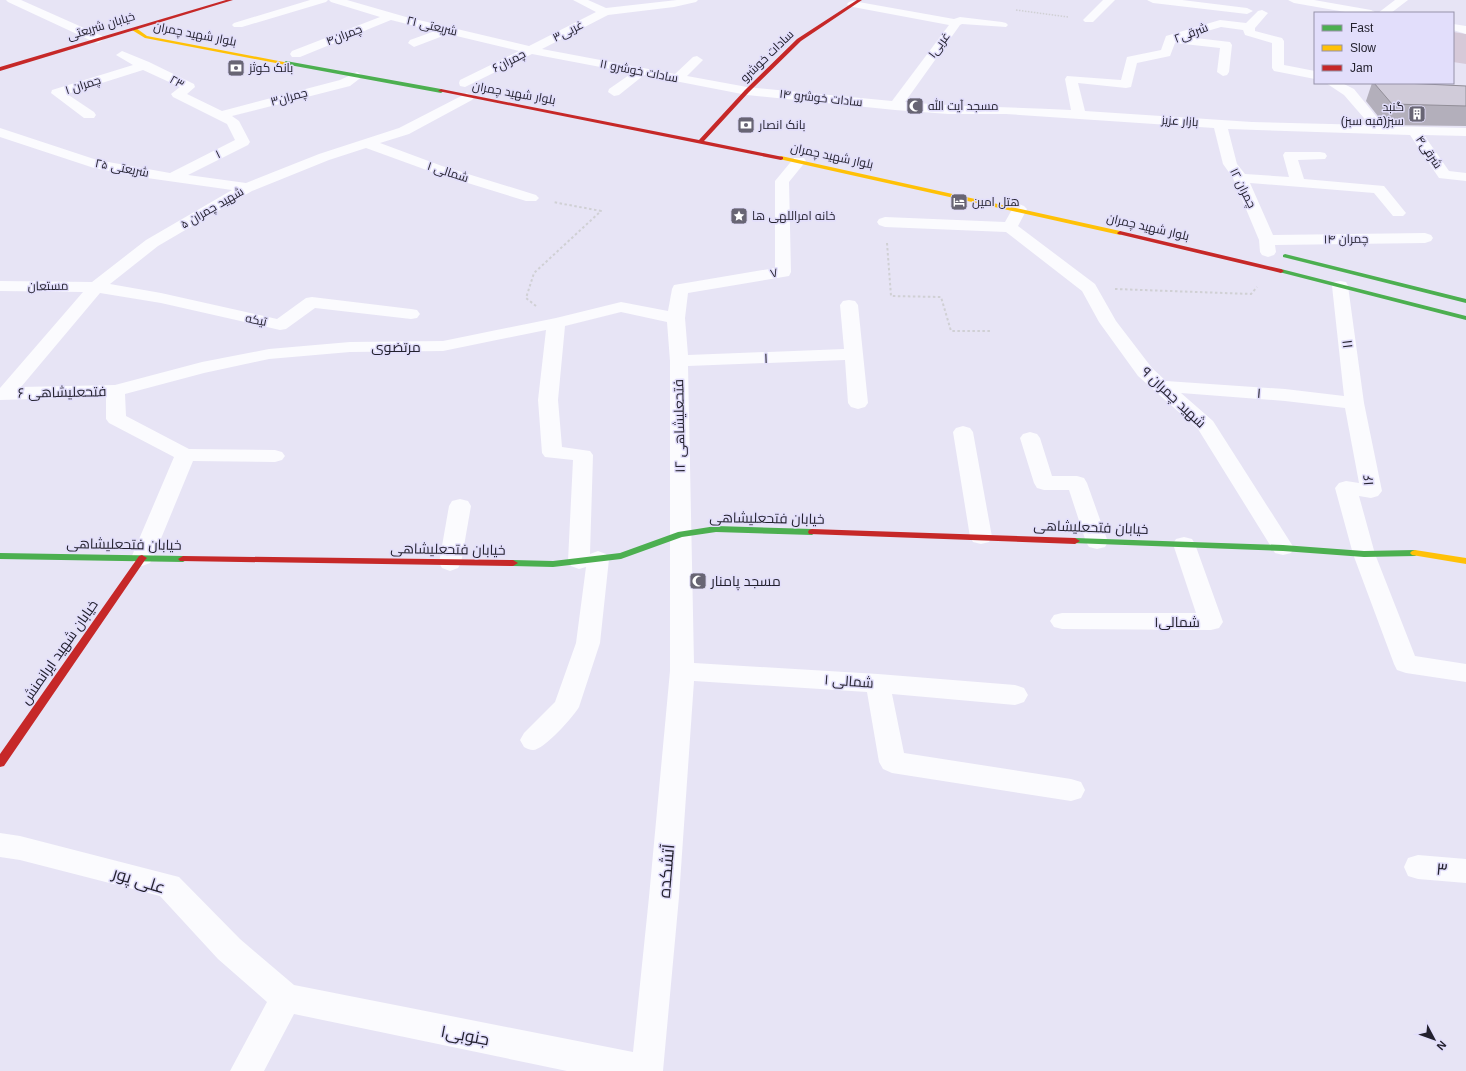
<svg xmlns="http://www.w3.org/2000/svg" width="1466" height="1071" font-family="Helvetica,Cairo,sans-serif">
	<rect width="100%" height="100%" fill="#e7e4f5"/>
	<path fill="#d6c9d8" d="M1453,32L1466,34V64L1453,62Z"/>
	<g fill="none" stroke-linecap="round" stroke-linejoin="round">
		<path stroke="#d0d0d4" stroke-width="1.5" stroke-dasharray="1.5 1.5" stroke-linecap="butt" d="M1016,10L1068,17"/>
		<path stroke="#d0d0d4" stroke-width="2" stroke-dasharray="2.5 2.5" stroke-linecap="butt" d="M887,243L891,296L941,297L951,331H990
			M1115,289L1251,294L1257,287
			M536,306L526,298L534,273L601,211L553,202"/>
		<path fill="#fbfbfe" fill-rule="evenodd" d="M6,0H21L102,36L104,39L98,43L94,42L8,2Z
			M310,0H328L326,2L242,27H234L232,25L234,23Z
			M329,0H347L406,17L529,46L596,12L573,0H588L606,8L677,0H698L696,2L674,7L608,15L542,49L675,74L693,57L697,56L703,60L687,76L747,87L892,101L949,25L853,7L849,6L847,4L849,2L853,1L954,19L960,17L1002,22L1006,23L1008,25L1006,27L962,24L960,25L905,102C960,107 1016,107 1071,110L1065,79L1067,76L1121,80L1127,57L1161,50L1166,36L1220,20L1246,23L1258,11L1262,10L1268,13L1255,28V31L1282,38L1284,41V65L1315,71V79L1274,71L1272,68V43L1245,35L1243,30L1221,27L1187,37L1230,42L1232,45L1229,72L1227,75L1223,76L1217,72L1220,48L1175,43L1170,56L1137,63L1131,87L1126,88L1078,83L1085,111L1252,122L1370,125L1344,95L1326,83H1342L1354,89L1384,126L1466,128V136L1424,135L1449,171L1466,173V181L1439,178L1410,135L1228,129L1237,164L1245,174L1289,177L1283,155L1285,152H1320L1325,153L1327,156L1325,159L1298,160L1304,179L1384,186L1406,213L1403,216H1393L1374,193L1250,183L1273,235L1425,233L1431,235L1433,238L1431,241L1425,243L1275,245L1276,252L1274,255L1268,257L1262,255L1260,252L1259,240L1233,178L1223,164L1214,128L1006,114H948L895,110L747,95L644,75L619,95L614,96L608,92L609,89L632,73L532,54L465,87L460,86L459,83L460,80L519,51L448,34L414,47L408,43L410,40L435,31L391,20L300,57H292L290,54L292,51L380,17L331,2Z
			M1103,0H1115L1093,22H1085L1083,20Z
			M1147,0H1182L1247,8L1253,11L1247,14L1153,3Z
			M1288,0H1314L1371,10L1377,13H1351L1294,3Z
			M1395,0H1408L1391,13H1378Z
			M1453,24L1466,26V34L1453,30Z
			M122,51L149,62L194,84L195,87L187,94L222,111L340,80L357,72L363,76L350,86L232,116L239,121L250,142L248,145L188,175L246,183L319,154L399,128L467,93L474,97L472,100L409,134L380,143L442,166L536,195L539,198L536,201H526L432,172L366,148L329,160L252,191L158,246L110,284L161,293L277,319L306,298L312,297L411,309L417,310L420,314L417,318L411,319L315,308L286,329L280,330L161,303L100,293L21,387L115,385L202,362L269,349L350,342L443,341L556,318L621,302L668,311L672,289L674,285L775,268V181L794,158H804L806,161L789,182L791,272L789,276L783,277L688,293L685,318L688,355L844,349L840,305L843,301L849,300L855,301L858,305L868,403L865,407L858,409L851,407L848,403L845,360L688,366L694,663L878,674L1015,685L1024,688L1028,695L1024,702L1015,705L892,694L904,753L1071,779L1081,782L1085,790L1081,798L1071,801L892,773L883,769L879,762L867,692L694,681L679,897L663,1071H567L294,1014L264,1071H230L267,1002L218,959L160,896L20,860L0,857V833L20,836L179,877L240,939L294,985L633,1052L649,897L670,671V361L667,322L621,312L565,326L558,400L562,447L590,451L593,455L590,554L598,551L606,554L609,559L600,643L579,707C573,717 544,750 533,750C530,750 526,748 524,747L520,740L524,733L555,702L576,643L586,567L579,569L571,566L568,561L573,460L545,457L542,453L538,400L546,330L443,351L350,352L269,359L204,373L125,394L126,416L189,449L275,450L282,452L285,456L282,460L275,462L193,461L153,558L150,563L142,566L134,563L131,558L174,457L109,423L106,419V397L0,400V388L83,292L0,291V281L92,282L146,240L232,190L140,177L94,168L0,137V128L97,160L170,173L235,140L227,124L173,97L171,94L180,87L143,70L67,94L94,112L96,115L94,118H84L51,93L52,90L133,65L116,55Z
			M1019,204L1024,206L1027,209L1018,226L1095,284L1116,321L1152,368L1166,381L1285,389L1344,396L1332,286L1334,282L1340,281L1346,282L1348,286L1364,403L1382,491L1378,496L1371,498L1359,496L1375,554L1415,656L1466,664V682L1406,673L1397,670L1394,664L1353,554L1335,488L1339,483L1346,481L1359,483L1345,408L1285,401L1181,393L1213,421L1294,548L1291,553L1283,555L1275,553L1198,429L1138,376L1099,322L1082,291L1006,232L885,227L879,225L877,222L879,219L885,217L1005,222L1014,206Z
			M963,426L970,428L973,432L992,537L989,542L981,544L973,542L970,537L953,432L956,428Z
			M1030,432L1037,434L1040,438L1052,476H1077L1084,478L1087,483L1108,542L1105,547L1097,549L1089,547L1086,542L1069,490H1044L1037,488L1034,483L1020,438L1023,434Z
			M460,499L468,501L471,506L461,563L458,568L450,571L442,568L439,563L449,506L452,501Z
			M1184,537L1192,539L1195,544L1223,622L1219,628L1211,630L1062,629L1054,627L1050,621L1054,615L1062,613H1196L1173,544L1176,539Z
			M1418,855L1466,859V883L1418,879L1408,876L1404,867L1408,858Z"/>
		<path fill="#4caf50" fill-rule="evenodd" d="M286,61L441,89L444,91L441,93L284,64L283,63Z
			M1285,254L1466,299V303L1283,257V255Z
			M1281,269L1466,316V320L1279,272V270Z
			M716,526L812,529L816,532L812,535L716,532L682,537L621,559L553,567L513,566L508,563L513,560L553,561L620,553L678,532Z
			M1075,538L1283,545L1364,551L1415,550L1420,553L1415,556L1364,557L1283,551L1072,543L1070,541L1072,539Z
			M0,553L183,556L188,559L183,562L0,559Z"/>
		<path fill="#ffc107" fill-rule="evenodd" d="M132,28H136L147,36L289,63L286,65L145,38L132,30Z
			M781,156L1120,231L1123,233L1120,235L779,159V157Z
			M1415,550L1466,558V564L1412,555L1410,553L1412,551Z"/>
		<path fill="#c62828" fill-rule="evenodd" d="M226,0H233L0,71V67Z
			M857,0H862L801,41L749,92L704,141L783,157V159L781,160L438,91L441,89L699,140L745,90L797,39Z
			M1120,231L1281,269L1284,271L1281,273L1118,234L1117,233Z
			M812,529L1075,538L1080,541L1075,544L809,534L808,532L809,530Z
			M142,555L147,558L145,560L4,766L0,767V754L139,556Z
			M183,556L513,560L518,563L513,566L180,561L178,559Z"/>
	</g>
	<path fill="#b3afbb" d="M1372,83H1404L1466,86V126L1385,125L1366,101Z"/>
	<path fill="#d0cbd9" stroke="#928e98" d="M1374,83H1404L1466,86V106L1392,104Z"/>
	<defs>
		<g id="bank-square" transform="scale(0.9)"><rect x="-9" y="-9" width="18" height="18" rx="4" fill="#686574" stroke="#e2defb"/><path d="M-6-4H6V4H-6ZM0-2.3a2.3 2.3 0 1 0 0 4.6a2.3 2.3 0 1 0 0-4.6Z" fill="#fff"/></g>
		<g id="mosque-square" transform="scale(0.9)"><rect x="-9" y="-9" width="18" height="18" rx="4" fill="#686574" stroke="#e2defb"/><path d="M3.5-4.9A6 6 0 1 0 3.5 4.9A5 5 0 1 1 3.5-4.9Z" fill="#fff"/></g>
		<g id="building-square" transform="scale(0.9)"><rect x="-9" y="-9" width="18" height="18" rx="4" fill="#686574" stroke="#e2defb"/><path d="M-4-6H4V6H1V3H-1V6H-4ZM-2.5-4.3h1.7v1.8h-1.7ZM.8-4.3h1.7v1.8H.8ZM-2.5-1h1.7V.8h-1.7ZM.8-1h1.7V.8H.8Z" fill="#fff"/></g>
		<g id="hotel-square" transform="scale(0.9)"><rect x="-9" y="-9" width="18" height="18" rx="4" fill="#686574" stroke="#e2defb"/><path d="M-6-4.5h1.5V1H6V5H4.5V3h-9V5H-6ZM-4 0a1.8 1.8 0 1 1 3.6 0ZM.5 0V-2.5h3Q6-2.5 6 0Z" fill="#fff"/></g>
		<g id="sight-square" transform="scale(0.9)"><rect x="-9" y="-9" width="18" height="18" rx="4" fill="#686574" stroke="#e2defb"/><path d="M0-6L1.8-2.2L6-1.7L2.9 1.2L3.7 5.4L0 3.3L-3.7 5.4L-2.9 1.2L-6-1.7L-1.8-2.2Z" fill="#fff"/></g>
	</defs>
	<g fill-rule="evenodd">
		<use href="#bank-square" x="236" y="68"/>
		<use href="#mosque-square" x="915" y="106"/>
		<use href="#building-square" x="1417" y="114"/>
		<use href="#bank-square" x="746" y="125"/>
		<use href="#hotel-square" x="959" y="202"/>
		<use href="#sight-square" x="739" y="216"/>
		<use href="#mosque-square" x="698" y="581"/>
	</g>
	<g text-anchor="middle" stroke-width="3" stroke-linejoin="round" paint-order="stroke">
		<g font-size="12" fill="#23212e" stroke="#e2defb">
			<text transform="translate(101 26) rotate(-17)" y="4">خیابان شریعتی</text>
			<text transform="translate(432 26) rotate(13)" y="4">شریعتی ۲۱</text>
			<text transform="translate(568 31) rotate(-27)" y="4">غربی۳</text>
			<text transform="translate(1191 33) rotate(-21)" y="4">شرقی۲</text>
			<text transform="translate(195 34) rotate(11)" y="4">بلوار شهید چمران</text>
			<text transform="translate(344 35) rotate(-21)" y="4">چمران۴</text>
			<text transform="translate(939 45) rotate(-54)" y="4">غربی۱</text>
			<text transform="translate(767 56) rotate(-44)" y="4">سادات خوشرو</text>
			<text transform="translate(509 61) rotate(-27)" y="4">چمران۶</text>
			<text transform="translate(639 71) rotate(11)" y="4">سادات خوشرو ۱۱</text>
			<text transform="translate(177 82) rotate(29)" y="4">۲۳</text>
			<text transform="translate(83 85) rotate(-18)" y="4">چمران ۱</text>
			<text transform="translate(514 93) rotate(10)" y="4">بلوار شهید چمران</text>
			<text transform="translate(289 97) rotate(-15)" y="4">چمران۳</text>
			<text transform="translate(821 98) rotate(6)" y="4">سادات خوشرو ۱۴</text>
			<text transform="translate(1180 121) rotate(4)" y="4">بازار عزیز</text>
			<text transform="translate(1429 152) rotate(56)" y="4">شرقی۴</text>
			<text transform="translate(218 154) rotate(-26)" y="4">۱</text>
			<text transform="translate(832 156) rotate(12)" y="4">بلوار شهید چمران</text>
			<text transform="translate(122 168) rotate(11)" y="4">شریعتی ۲۵</text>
			<text transform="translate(448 172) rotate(18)" y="4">شمالی ۱</text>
			<text transform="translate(1243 188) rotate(63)" y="4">چمران ۱۲</text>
			<text transform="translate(212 208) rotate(-30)" y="4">شهید چمران ۵</text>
			<text transform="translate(1148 227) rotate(13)" y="4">بلوار شهید چمران</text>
			<text transform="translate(1346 239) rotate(-1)" y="4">چمران ۱۴</text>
			<text transform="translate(774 273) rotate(-13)" y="4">۷</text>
			<text transform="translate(48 286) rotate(-1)" y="4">مستعان</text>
			<text transform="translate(256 320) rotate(11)" y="4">تیکه</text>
		</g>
		<g font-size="12" fill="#23212e" stroke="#e2defb" text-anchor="start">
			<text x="249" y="72">بانک کوثز</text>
			<text x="928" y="110">مسجد آیت الله</text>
			<text x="1404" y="111" text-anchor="end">گنبد<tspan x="1404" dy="14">سبز(قبه سبز)</tspan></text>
			<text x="759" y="129">بانک انصار</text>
			<text x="972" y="206">هتل امین</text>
			<text x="752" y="220">خانه امراللهی ها</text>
		</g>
		<g font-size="14" fill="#23212e" stroke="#e2defb">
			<text transform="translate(1347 344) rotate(-97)" y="5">۱۱</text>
			<text x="396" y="352">مرتضوی</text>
			<text transform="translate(766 358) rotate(-2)" y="5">۱</text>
			<text transform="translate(62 392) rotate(-1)" y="5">فتحعلیشاهی ۶</text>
			<text transform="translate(1259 393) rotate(4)" y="5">۱</text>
			<text transform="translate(1174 397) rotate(43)" y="5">شهید چمران ۹</text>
			<text transform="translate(679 426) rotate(-91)" y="5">فتحعلیشاهی ۱۲</text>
			<text transform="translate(1368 480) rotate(-94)" y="5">۱۶</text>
			<text transform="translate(767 518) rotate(1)" y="5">خیابان فتحعلیشاهی</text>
			<text transform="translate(1091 527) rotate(2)" y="5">خیابان فتحعلیشاهی</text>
			<text transform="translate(124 544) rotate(1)" y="5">خیابان فتحعلیشاهی</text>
			<text transform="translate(448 549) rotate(1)" y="5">خیابان فتحعلیشاهی</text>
			<text x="1177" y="627">شمالی۱</text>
			<text transform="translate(59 652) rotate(-55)" y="5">خیابان شهید ایرانمنش</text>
			<text transform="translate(849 681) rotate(4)" y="5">۱ شمالی</text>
		</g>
		<g font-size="14" fill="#23212e" stroke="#e2defb" text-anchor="start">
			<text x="711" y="586">مسجد پامنار</text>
		</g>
		<g font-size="17" fill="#23212e" stroke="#e2defb">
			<text transform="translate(1442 869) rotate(5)" y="6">۳</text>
			<text transform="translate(666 871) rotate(-85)" y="6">آتشکده</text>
			<text transform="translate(139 880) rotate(17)" y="6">علی پور</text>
			<text transform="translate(465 1035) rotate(11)" y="6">جنوبی۱</text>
		</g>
	</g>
	<rect x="1314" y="12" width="140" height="72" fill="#e2defb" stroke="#9692a9"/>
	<rect x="1322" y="25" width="20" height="6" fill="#4caf50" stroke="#9692a9"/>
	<text x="1350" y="32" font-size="12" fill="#23212e">Fast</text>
	<rect x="1322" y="45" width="20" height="6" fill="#ffc107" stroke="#9692a9"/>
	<text x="1350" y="52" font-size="12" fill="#23212e">Slow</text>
	<rect x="1322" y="65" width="20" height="6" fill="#c62828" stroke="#9692a9"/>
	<text x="1350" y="72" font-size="12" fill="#23212e">Jam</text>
	<g transform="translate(1434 1039) rotate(131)" stroke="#e2defb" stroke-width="3" paint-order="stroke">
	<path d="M0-3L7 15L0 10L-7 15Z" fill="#23212e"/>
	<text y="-6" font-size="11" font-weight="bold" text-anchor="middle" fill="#23212e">N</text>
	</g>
</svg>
